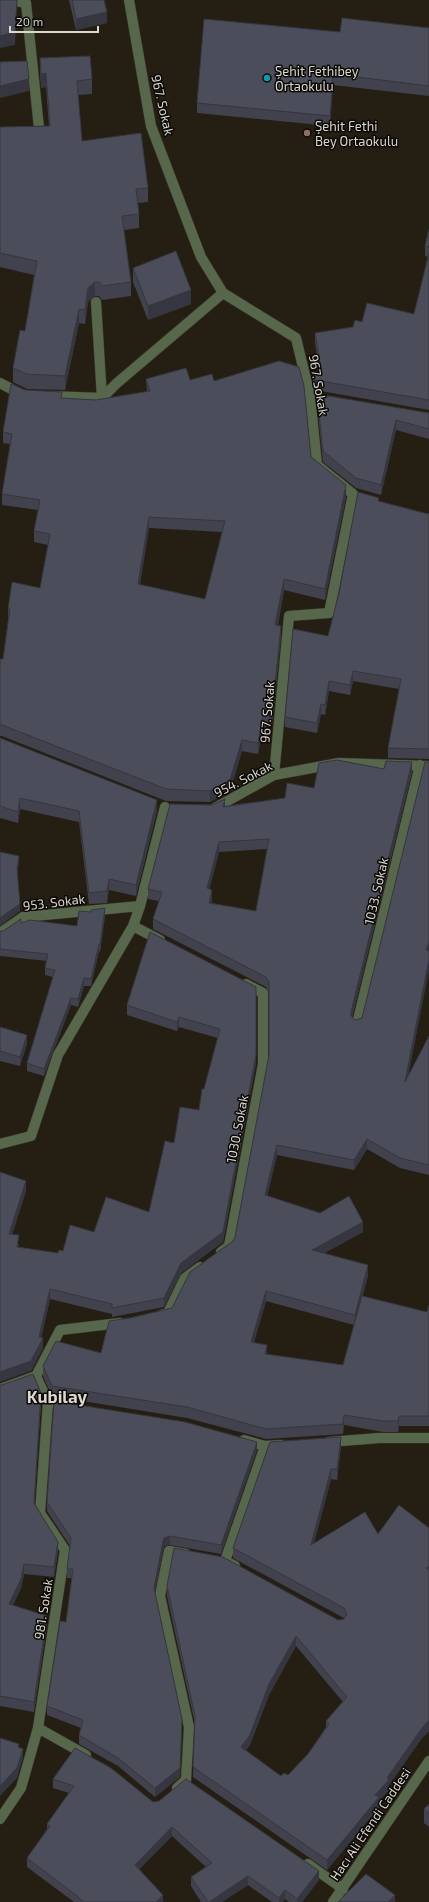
<svg xmlns="http://www.w3.org/2000/svg" width="429" height="1902" font-family="'Exo 2',sans-serif">
	<rect width="100%" height="100%" fill="#251f13"/>
	<g fill="none" stroke-linecap="round" stroke-linejoin="round">
		<g stroke="#3f392d" stroke-width="11">
			<path id="service" d="M96,302L102,398"/>
		</g>
		<g stroke="#3f392d" stroke-width="11">
			<path id="minor" d="M12,0L26,3L39,128
				M129,0L151,126L201,257L223,293L296,338L310,396L317,465L353,494L329,613L289,616L274,775
				M0,383L21,394
				M49,396L102,398L117,383L223,293
				M215,808L274,775L339,763L429,766
				M0,933L23,917L140,906
				M160,940L133,926L140,906L165,807
				M357,1024L420,765
				M0,1144L31,1136L58,1055L133,926
				M221,1252L229,1246L263,1064V993L246,984
				M161,1315L168,1313L185,1278L200,1267
				M36,1376L48,1402L54,1403
				M0,1389L36,1376L60,1330L120,1323
				M244,1440L265,1446L281,1445
				M329,1442L379,1438H429
				M235,1566L225,1561L265,1446
				M38,1728L86,1755
				M177,1788L186,1780L189,1727L160,1596L169,1551L186,1554
				M0,1819L21,1788L38,1728L65,1550L40,1513L48,1402
				M308,1864L343,1889"/>
		</g>
		<g stroke="#3f392d" stroke-width="11">
			<path id="tertiary" d="M333,1902L429,1761"/>
		</g>
		<use href="#service" stroke="#56674c" stroke-width="10"/>
		<use href="#minor" stroke="#56674c" stroke-width="10"/>
		<use href="#tertiary" stroke="#56674c" stroke-width="10"/>
	</g>
	<path fill="#41424d" fill-rule="evenodd" d="M69,0H104L107,23L76,30Z
		M429,28V96L333,85L330,126L197,113V103L340,32Z
		M40,58L92,79V94L78,95L82,141L148,188V202L138,203L139,214V228L124,230L131,282V296L102,300L99,296H95L88,302L85,324L79,323L65,390L27,389L13,382V368L25,331L34,275L0,267V127L49,126L46,87L41,88L40,73Z
		M429,229V410L315,390L313,382V371L320,373L315,343V333L353,327L362,322L414,314L428,257L425,256V246Z
		M133,268L191,304L148,320L133,282Z
		M146,379L214,381L311,457L346,497L325,600L284,590L278,625L281,637L272,725L266,723V727H263L258,754L242,751L230,791L210,802L166,801L2,736H0V659H3L8,620V609L40,588L48,545L34,542V531L38,510L2,505V494L10,444L3,443V432L25,390L62,398L96,400L147,392ZM149,528L222,532L205,599L140,585Z
		M317,394L429,413V439L396,430L381,495L356,488L323,462L317,404Z
		M379,501L428,514L429,513V759L388,758V748L399,689L353,681L350,695L329,691L325,715L321,714L317,733L285,727V717L328,636Z
		M0,738L157,811L136,896L109,890L107,903L89,904L79,822L20,809L18,823L0,818Z
		M429,762V969L408,1076L429,1036V1175L400,1168L367,1149L354,1170L277,1155L267,1196L363,1232L324,1253L368,1276L362,1297L427,1312L429,1305V1426H399L398,1432H383L344,1425L343,1434L266,1439L187,1418L52,1396L43,1376V1366L101,1353L130,1318L172,1308L233,1241L235,1237L269,1055V993L266,987L153,929V919L159,901L148,899V889L225,806L285,798L314,788L384,769L412,772L352,1017L355,1020L362,1018ZM267,849L256,911L211,903L212,900L209,889L219,852ZM266,1301L354,1325L343,1365L267,1354L254,1342Z
		M105,916L100,952L99,951L91,986H84L78,1007L71,1005L44,1076L27,1071V1063L53,977L45,975V968L47,961L0,956V931H3L21,923L77,926Z
		M150,932L256,1063L223,1242L181,1273L164,1307L112,1317V1314L50,1299L41,1338L43,1348L31,1371L0,1172L26,1191L12,1235L19,1245L18,1247L58,1253L63,1251L94,1232L149,1212L174,1143L199,1110L204,1089L218,1038L179,1027L177,1031L127,1015V1005Z
		M0,1027L27,1044L20,1066L0,1061Z
		M0,1385L41,1403L34,1504L58,1552L54,1577L24,1574L21,1588L13,1605L47,1625L34,1712L0,1706Z
		M341,1447L337,1480L331,1479L314,1543L378,1534L429,1528V1731L422,1738L389,1785V1790L379,1801V1807L327,1870L193,1777L195,1724L167,1596V1586L338,1620L344,1619V1618L233,1558V1548ZM296,1646L343,1702L326,1721V1727L308,1754L288,1775L281,1776L246,1750L250,1745L269,1695Z
		M257,1450L221,1554L170,1545L164,1546L163,1550L155,1592L182,1728L180,1777L155,1797L118,1766L79,1744V1735L81,1728L47,1715V1706L66,1622L72,1578H67V1569L70,1546L47,1511V1502Z
		M53,1779L153,1802L319,1880L302,1902H289L285,1899L283,1902H272L248,1885L222,1902H201L191,1886V1877L206,1867L172,1836L139,1869L163,1902H74L27,1867V1858L47,1829V1824L69,1793L53,1788Z
		M429,1804V1827L424,1823V1809Z"/>
	<path fill="#35363f" d="M17,0L15,45L0,48V36Z
		M107,12V23L76,30V19Z
		M46,73V87L41,88V74Z
		M333,74V85L330,126V116Z
		M29,79V91L0,98V86Z
		M95,282V296L88,302L85,324V310L88,288Z
		M191,290V304L148,320V306Z
		M79,309V323L65,390V376Z
		M396,420V430L381,495V485Z
		M346,485V497L325,600V589Z
		M149,517V528L138,595V584Z
		M284,579V590L275,636V625Z
		M281,626V637L272,725V713Z
		M353,671V681L350,695V685Z
		M329,681V691L325,715V705Z
		M321,704V714L317,733V723Z
		M263,716V727L258,754V743Z
		M242,740V751L230,791L210,802V791Z
		M412,762V772L351,1022V1012Z
		M20,798V809L18,823V812Z
		M225,799V809L223,807Z
		M157,800V811L136,896V885Z
		M219,842V852L207,899V888Z
		M19,856V863L17,875V868Z
		M109,879V890L107,903V891Z
		M212,890V900L209,913V903Z
		M20,904V911L0,926V918Z
		M105,908V916L100,952V944Z
		M429,941V951L426,950Z
		M99,944V951L91,986V979Z
		M429,959V969L405,1092V1082Z
		M84,978V986L78,1007V999Z
		M71,998V1005L44,1076V1069Z
		M179,1017V1027L177,1031V1022Z
		M27,1035V1044L20,1066V1057Z
		M256,1054V1063L223,1242L181,1273L164,1307V1298Z
		M367,1139V1149L354,1170V1160Z
		M277,1145V1155L265,1205V1195Z
		M26,1181V1191L9,1244V1234Z
		M363,1222V1232L312,1260V1250Z
		M368,1265V1276L355,1325V1315Z
		M50,1289V1299L39,1347V1337Z
		M266,1291V1301L251,1352V1342Z
		M43,1338V1348L31,1371L0,1382V1372Z
		M267,1345V1355L265,1354Z
		M41,1393V1403L34,1513V1503Z
		M344,1415V1425L343,1434V1424Z
		M399,1416V1426L398,1432V1421Z
		M341,1437V1447L337,1480V1469Z
		M257,1442V1450L221,1554V1545Z
		M331,1469V1479L311,1555V1545Z
		M170,1536V1545L164,1546L163,1550L154,1597V1588L163,1541L164,1538Z
		M58,1542V1552L54,1577V1567Z
		M24,1564V1574L21,1588L9,1614V1604Z
		M47,1616V1625L34,1712V1702Z
		M296,1636V1646L269,1695L250,1745L241,1757V1747L269,1684Z
		M182,1719L180,1777L155,1797V1788Z
		M429,1720V1731L422,1738L389,1785V1790L379,1801V1807L327,1870V1860L375,1795L422,1728Z
		M23,1749V1758L17,1778L0,1796V1786Z
		M172,1827V1836L135,1874V1865Z
		M319,1871V1880L302,1902H297V1899Z
		M248,1876V1885L222,1902H209Z
		M285,1890V1899L283,1902H279V1898Z
		M163,1895V1902H156Z
		M395,1895V1902H388Z"/>
	<path fill="#4c4d5a" stroke="#35363f" fill-rule="evenodd" d="M0,0H17L15,32L0,36Z
		M72,0H104L107,12L76,19Z
		M342,18L429,28V86L333,74L330,116L197,103L204,19L340,32Z
		M90,56L92,79L77,81L82,141L141,133L148,188L136,189L139,214L122,216L131,282L102,286L99,282H95L88,288L85,310L79,309L65,376L27,374L13,368L20,330L25,331L37,261L0,253V127L50,126L46,73L41,74L40,58Z
		M27,61L29,79L0,86V62Z
		M429,229V247L425,246Z
		M176,251L191,290L148,306L133,268Z
		M429,253V400L315,380L313,371L322,374L315,333L353,327L355,320L362,322L367,303L414,314Z
		M279,361L299,367L304,386L311,457L346,485L325,589L284,579L275,625L281,626L272,713L266,712V716H263L258,743L242,740L230,780L210,791L166,789L2,725H0V659H3L10,609H8L12,582L40,588L50,534L34,531L40,500L2,494L12,434L3,432L11,384L25,390L62,392L61,398L96,400L150,391L146,379L186,368L190,380L212,374L214,381ZM149,517L225,521L205,599L138,584Z
		M317,394L429,413V429L396,420L381,485L356,478L323,451Z
		M358,492L379,498L378,501L428,514L429,513V749L388,748L401,679L353,671L350,685L329,681L325,705L321,704L317,723L285,717L293,629L328,636L339,593Z
		M0,738L157,800L136,885L109,879L107,891L89,893L79,811L20,798L18,812L0,806Z
		M337,760L384,769L386,761L412,762L351,1012V1016L355,1020L362,1018L425,762H429V941L426,950L429,951V959L405,1082L429,1036V1165L400,1158L367,1139L354,1160L277,1145L265,1195L320,1213L349,1196L363,1222L312,1250L368,1265L355,1315L266,1291L251,1342L267,1345L265,1354L343,1365L362,1296L427,1312L429,1305V1416H399L398,1421H383L344,1415L343,1424L266,1429L187,1407L52,1386L43,1366L56,1341L101,1353L109,1321L130,1318L172,1308L190,1272L233,1241L235,1237L269,1055V982L266,977L153,919L162,892L148,889L170,804L212,805L225,799L223,807L285,798L287,783L314,788L319,763ZM269,839L256,911L209,903L212,890L207,888L219,842Z
		M0,852L19,856L17,868L20,904L0,918Z
		M105,908L100,944H99L91,979L84,978L78,999L71,998L44,1069L27,1063L55,970L45,968L48,954L0,949V931H3L21,919V923L30,920L77,926L79,911L91,912V910Z
		M150,932L256,987V1054L223,1232L181,1263L164,1298L112,1308V1304L50,1289L39,1337L43,1338L31,1361L0,1372V1172L26,1181L9,1234L19,1235L17,1247L58,1253L59,1250L63,1251L70,1225L94,1232L106,1197L149,1212L165,1141L174,1143L180,1107L199,1110L202,1089H204L220,1029L179,1017L177,1022L127,1005Z
		M0,1027L27,1035L20,1057L0,1051Z
		M33,1374L41,1393L34,1503L58,1542L54,1567L24,1564L21,1579L9,1604L47,1616L34,1702L0,1696V1385H2Z
		M54,1401L185,1422L257,1442L221,1545L170,1536L164,1538L163,1541L154,1588L182,1719L180,1768L155,1788L118,1758L79,1735L83,1720L47,1706L60,1621L66,1622L73,1569H67L71,1538L47,1502Z
		M341,1437L337,1469H331L311,1545L365,1512L378,1534L399,1505L429,1528V1567L426,1568L429,1571V1720L422,1728L387,1778L389,1780L375,1795L379,1797L327,1860L193,1767L195,1716L167,1586L174,1548L223,1557L338,1620L344,1619L347,1614L344,1608L233,1548L270,1442ZM296,1636L347,1697L326,1721L329,1724L308,1754L288,1775L284,1773L281,1776L241,1747L250,1735L269,1684Z
		M0,1738L19,1744L18,1747L23,1749L17,1768L0,1786Z
		M75,1748L111,1768L153,1802L159,1801L186,1779L319,1871L297,1899L285,1890L279,1898L248,1876L209,1902H208L191,1877L212,1863L172,1827L135,1865L163,1895L156,1902H84L76,1895L27,1858L50,1826L47,1824L74,1786L53,1779Z
		M429,1804V1814L424,1809Z
		M366,1874L395,1895L388,1902H338Z"/>
	<circle fill="#0f9aa8" stroke="#0b0905" stroke-width="1.5" cx="267" cy="78" r="4"/>
	<circle fill="#8d6e63" stroke="#0b0905" stroke-width="1.5" cx="307" cy="133" r="4"/>
	<g text-anchor="middle" stroke-width="3" stroke-linejoin="round" paint-order="stroke">
		<g font-size="13" fill="#dcd8d0" stroke="#0b0905" text-anchor="start">
			<text x="275" y="76">Şehit Fethibey<tspan x="275" dy="15">Ortaokulu</tspan></text>
			<text x="315" y="131">Şehit Fethi<tspan x="315" dy="15">Bey Ortaokulu</tspan></text>
		</g>
		<g font-size="13" fill="#dcd8d0" stroke="#0b0905">
			<text transform="translate(163 105) rotate(77)" y="5">967. Sokak</text>
			<text transform="translate(319 385) rotate(80)" y="5">967. Sokak</text>
			<text transform="translate(267 712) rotate(-85)" y="5">967. Sokak</text>
			<text transform="translate(243 779) rotate(-27)" y="5">954. Sokak</text>
			<text transform="translate(376 891) rotate(-77)" y="5">1033. Sokak</text>
			<text transform="translate(54 902) rotate(-7)" y="5">953. Sokak</text>
			<text transform="translate(237 1129) rotate(-79)" y="5">1030. Sokak</text>
			<text transform="translate(43 1609) rotate(-81)" y="5">981. Sokak</text>
			<text transform="translate(370 1824) rotate(-56)" y="5">Hacı Ali Efendi Caddesi</text>
		</g>
		<g font-size="17" font-weight="bold" fill="#dcd8d0" stroke="#0b0905">
			<text x="57" y="1403">Kubilay</text>
		</g>
	</g>
	<path d="M10 26v6h88v-6" fill="none" stroke="#dcd8d0" stroke-width="2"/>
	<text x="16" y="26" font-size="12" fill="#dcd8d0" stroke="#0b0905" stroke-width="3" paint-order="stroke">20 m</text>
</svg>
